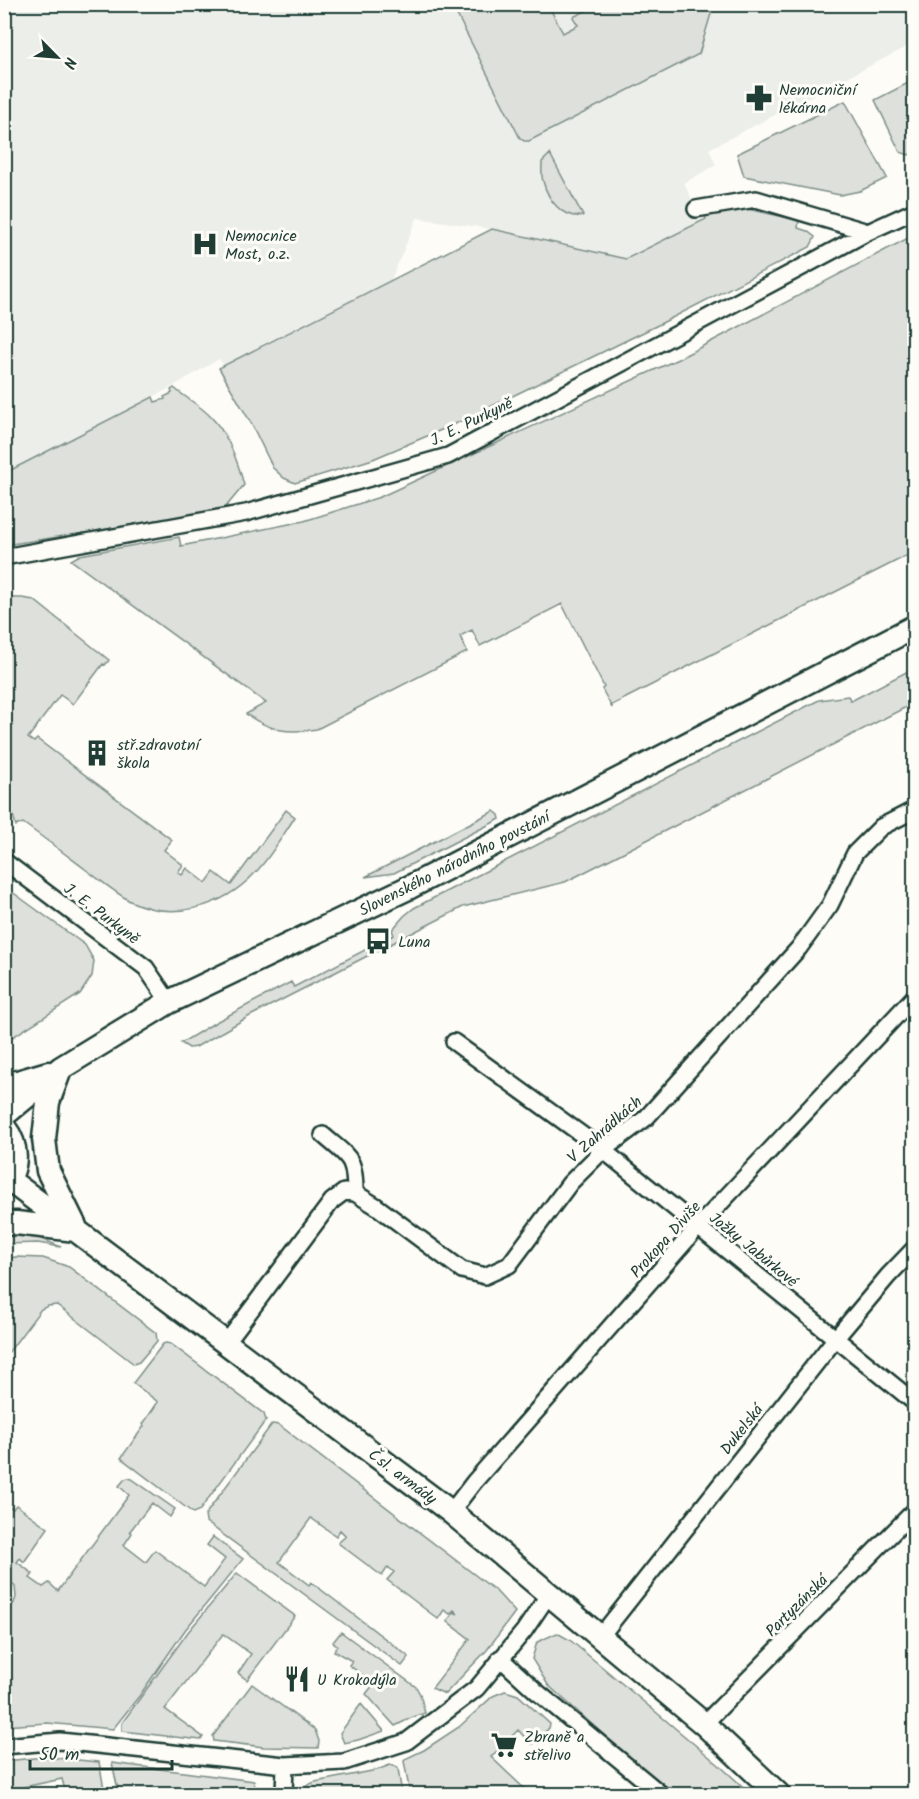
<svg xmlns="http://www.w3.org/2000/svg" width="919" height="1799" font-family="Kalam,sans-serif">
	<rect width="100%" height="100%" fill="#fdfcf7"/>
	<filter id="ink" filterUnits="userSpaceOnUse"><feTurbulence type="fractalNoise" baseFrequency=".0167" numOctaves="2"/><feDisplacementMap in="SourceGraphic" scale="12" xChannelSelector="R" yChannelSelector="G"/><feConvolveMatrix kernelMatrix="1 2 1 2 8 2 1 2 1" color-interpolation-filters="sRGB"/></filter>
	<g filter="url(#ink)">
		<path fill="#eceee9" d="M5,5H914V43L709,149L716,165L684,183L702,221L626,259L492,229L417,218L391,280L224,366L219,359L170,388L5,473Z"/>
		<path fill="#dde0db" stroke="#7e8e88" stroke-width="1.5" d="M652,4L653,6L656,4L719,5L713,7L699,54L529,141H524L520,138L452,5H548L563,33L578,25L573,17L598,5Z
			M914,80V152L909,155L900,152L875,100Z
			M845,101L887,178L860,191L840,195L744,176L737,154Z
			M550,154L583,216C562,219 548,200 543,181C541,175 542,168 542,162Z
			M732,208L747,209L799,220L798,228L807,231L815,237L810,247L660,324L453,425L373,459L295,483L284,478L273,468L251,423L219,368L492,229L626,259L706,219L705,217Z
			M912,236H914V552L612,705V708L602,689L604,687L562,604L480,646L472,630L460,636L467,652L317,729C288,734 270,731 246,714L266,703L71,560L80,555L179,537L181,546L304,521L380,497L678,359Z
			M174,388C186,398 201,406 211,417C229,435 238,462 244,485L225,508L91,532L5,545V473L153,397L155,402L165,399L164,397L172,393L171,390Z
			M10,598H22L34,600L109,660L105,665L103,664L73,704L60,695L28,738L34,742L37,739L172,840L164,850L183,865L178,872L182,875L187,868L206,883L214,872L231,885L286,810L295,817C283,835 270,858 255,873C223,907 174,922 130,901C114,892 100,880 85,869C65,854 44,838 23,823L16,826L13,815L4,809V599Z
			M914,668V703L579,875L565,882L463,907L248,1017L196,1047L189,1048L181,1043L216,1022L291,982L294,987L394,935L392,930L404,916L414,908L819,700L848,696L851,701Z
			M494,811L499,815L500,819L394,873L365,877Z
			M4,886L85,945L94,961L92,976L80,994L5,1042Z
			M5,1230L37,1237L61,1247L38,1243L5,1244Z
			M16,1257L43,1258L69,1267L156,1333L157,1341L139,1362L134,1364L57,1305L48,1306L41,1309L5,1357V1258Z
			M166,1343L171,1344L264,1414L266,1420L200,1510L193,1513L121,1458L144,1426L143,1424L158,1402L133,1383L163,1344Z
			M272,1424L279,1425L496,1591L515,1612L487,1650L445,1694L432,1688L470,1639L447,1621L454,1612L458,1614L454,1610L450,1614L444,1610L438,1619L387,1580L394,1572L388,1567L382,1576L338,1543L346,1536L340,1530L336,1536L311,1518L279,1562L309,1585L311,1582L409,1657L402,1666L206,1522L205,1515Z
			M128,1478L132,1479L175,1509L170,1517L152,1503L130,1531L132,1533L124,1545L146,1562L155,1550L204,1587L225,1559L207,1545L213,1537L243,1559L185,1630L140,1695L113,1729L47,1723L5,1726V1616L14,1603L16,1597L15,1587L5,1574V1503L13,1509L16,1505L48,1528L24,1562L20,1558L17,1562L33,1574L30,1578L43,1587L49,1583L58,1591L129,1495L119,1486L125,1479Z
			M237,1573L295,1616L247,1680L238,1673L251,1654L223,1634L165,1709L203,1737L201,1740L122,1731V1723L188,1632Z
			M341,1632L416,1687L420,1694L425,1713L411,1718L395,1726L366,1694L374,1684L349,1665L352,1661L334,1651L337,1645L333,1642Z
			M557,1633L570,1640L719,1765L751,1794H670L548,1685L532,1659L537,1642Z
			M252,1684L315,1730L319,1741L318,1748L264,1747L214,1741L213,1736Z
			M505,1691L518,1695L550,1724L549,1728L533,1744H531L518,1730L491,1757L530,1794H410L404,1761L407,1758L424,1750L459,1727L493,1696Z
			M361,1704L384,1731L358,1740L344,1743L340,1733Z
			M45,1757L99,1762L105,1794H66L62,1779L5,1791V1761Z
			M112,1763L254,1781L256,1794H119Z
			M390,1765L397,1767L398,1769L402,1794H299L303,1787L315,1782L377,1770Z"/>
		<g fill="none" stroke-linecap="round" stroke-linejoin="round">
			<g stroke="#1f3d34" stroke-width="20">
				<path id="street" d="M696,209L756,199L868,232
					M4,557L246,513L448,456L868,232L914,211
					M4,861L146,968L169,1002
					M454,1042L603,1150L914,1402
					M323,1135C349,1158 355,1156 355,1193L376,1206L462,1270L485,1276L509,1265L570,1183L603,1150L646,1118L799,948L830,905L855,853L881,827L914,810
					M226,1343L332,1201L344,1192L355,1193
					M451,1512L474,1482L698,1227L914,997
					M600,1637L836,1338L888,1276L914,1249
					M500,1658L536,1691L661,1794
					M704,1724L914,1511
					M4,1746L60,1741L285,1765L344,1762L406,1742L477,1688L524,1631L549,1594
					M284,1794L285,1765"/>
			</g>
			<g stroke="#1f3d34" stroke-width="27">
				<path id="secondary" d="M60,1070L48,1102L44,1139L48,1171L75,1226
					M4,1086L48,1073
					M4,1115L61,1068L169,1002L410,887L914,627
					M4,1127C18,1145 19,1168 4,1185
					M9,1180L451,1512L704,1724L778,1794
					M4,1224L16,1223L76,1230"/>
			</g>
			<use href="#street" stroke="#fdfcf7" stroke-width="15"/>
			<use href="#secondary" stroke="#fdfcf7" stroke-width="22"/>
		</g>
	</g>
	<defs>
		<g id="pharmacy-bare" transform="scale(2.07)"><path d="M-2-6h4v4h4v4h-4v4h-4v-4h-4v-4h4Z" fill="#1f3d34" stroke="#fdfcf7" stroke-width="2.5" paint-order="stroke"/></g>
		<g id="hospital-bare" transform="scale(2.07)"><path d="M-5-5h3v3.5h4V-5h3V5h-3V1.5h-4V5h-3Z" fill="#1f3d34" stroke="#fdfcf7" stroke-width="2.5" paint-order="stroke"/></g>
		<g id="building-bare" transform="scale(2.07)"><path d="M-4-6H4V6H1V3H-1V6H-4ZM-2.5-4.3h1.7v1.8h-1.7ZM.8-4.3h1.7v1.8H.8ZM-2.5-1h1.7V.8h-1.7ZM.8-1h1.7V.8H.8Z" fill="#1f3d34" stroke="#fdfcf7" stroke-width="2.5" paint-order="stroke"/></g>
		<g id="bus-bare" transform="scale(2.07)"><path d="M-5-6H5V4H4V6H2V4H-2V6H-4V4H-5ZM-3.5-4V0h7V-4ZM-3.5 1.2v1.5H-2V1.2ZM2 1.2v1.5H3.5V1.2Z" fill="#1f3d34" stroke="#fdfcf7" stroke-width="2.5" paint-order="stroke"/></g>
		<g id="restaurant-bare" transform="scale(2.07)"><path d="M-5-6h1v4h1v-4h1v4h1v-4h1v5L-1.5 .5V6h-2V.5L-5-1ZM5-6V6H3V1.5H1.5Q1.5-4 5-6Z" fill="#1f3d34" stroke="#fdfcf7" stroke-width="2.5" paint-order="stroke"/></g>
		<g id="supermarket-bare" transform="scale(2.07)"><path d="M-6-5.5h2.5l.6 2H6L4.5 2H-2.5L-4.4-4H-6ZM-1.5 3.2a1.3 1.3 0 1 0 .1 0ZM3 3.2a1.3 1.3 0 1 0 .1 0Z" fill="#1f3d34" stroke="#fdfcf7" stroke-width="2.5" paint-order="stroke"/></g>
	</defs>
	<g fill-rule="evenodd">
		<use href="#pharmacy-bare" x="759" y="98"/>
		<use href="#hospital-bare" x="205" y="244"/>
		<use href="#building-bare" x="97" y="753"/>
		<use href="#bus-bare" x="378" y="941"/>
		<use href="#restaurant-bare" x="297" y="1679"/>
		<use href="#supermarket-bare" x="504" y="1745"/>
	</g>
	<g text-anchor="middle" stroke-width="6" stroke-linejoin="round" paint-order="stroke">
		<g font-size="16" fill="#1f3d34" stroke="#fdfcf7" text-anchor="start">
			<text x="779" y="95">Nemocniční<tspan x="779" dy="18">lékárna</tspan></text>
			<text x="225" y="241">Nemocnice<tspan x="225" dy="18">Most, o.z.</tspan></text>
			<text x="117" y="750">stř.zdravotní<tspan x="117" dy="18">škola</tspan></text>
			<text x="398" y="947">Luna</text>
			<text x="317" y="1685">U Krokodýla</text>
			<text x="524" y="1742">Zbraně a<tspan x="524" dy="18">střelivo</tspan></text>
		</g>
		<g font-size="16" fill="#1f3d34" stroke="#fdfcf7">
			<text transform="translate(471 421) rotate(-26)" y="6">J. E. Purkyně</text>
			<text transform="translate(454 863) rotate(-27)" y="6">Slovenského národního povstání</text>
			<text transform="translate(102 913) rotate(37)" y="6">J. E. Purkyně</text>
			<text transform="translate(604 1129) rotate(-41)" y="6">V Zahrádkách</text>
			<text transform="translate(665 1239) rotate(-48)" y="6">Prokopa Diviše</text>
			<text transform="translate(754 1249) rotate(39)" y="6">Jožky Jabůrkové</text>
			<text transform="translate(741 1429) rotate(-52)" y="6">Dukelská</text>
			<text transform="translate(403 1476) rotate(37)" y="6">Čsl. armády</text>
			<text transform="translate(796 1605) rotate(-45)" y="6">Partyzánská</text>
		</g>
	</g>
	<rect width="919" height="1799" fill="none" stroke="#fdfcf7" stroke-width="24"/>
	<rect x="12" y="12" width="895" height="1775" fill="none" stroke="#1f3d34" stroke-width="2" filter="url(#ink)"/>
	<g transform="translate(57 57) rotate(115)" stroke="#fdfcf7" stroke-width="4.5" paint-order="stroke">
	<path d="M0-4.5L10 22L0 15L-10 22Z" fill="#1f3d34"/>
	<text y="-9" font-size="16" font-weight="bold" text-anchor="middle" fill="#1f3d34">N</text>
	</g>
	<path d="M30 1760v9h142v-9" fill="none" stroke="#1f3d34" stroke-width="3"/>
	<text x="39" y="1760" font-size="18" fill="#1f3d34" stroke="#fdfcf7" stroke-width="4.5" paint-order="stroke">50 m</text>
</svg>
